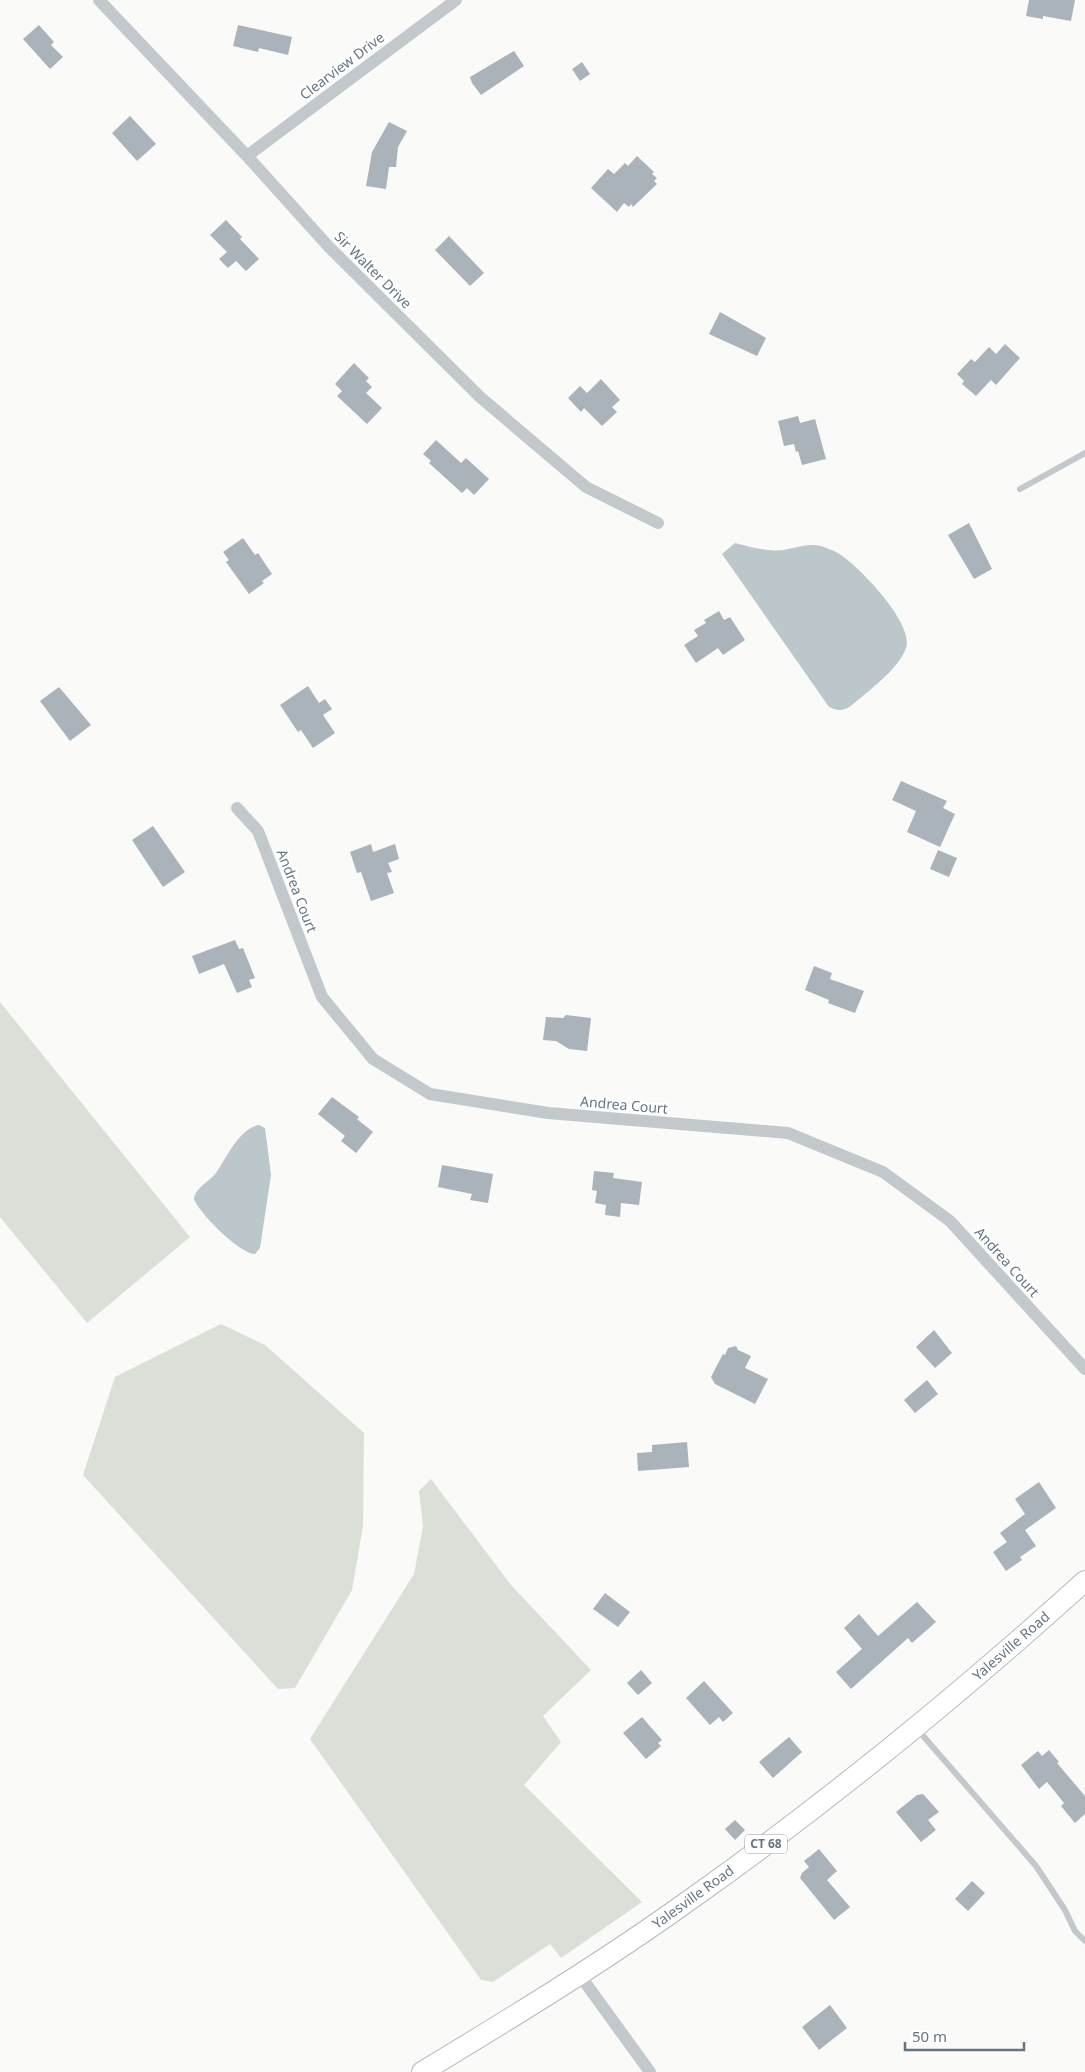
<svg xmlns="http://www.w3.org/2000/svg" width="1085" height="2072" font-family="'Noto Sans',sans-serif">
	<rect width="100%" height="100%" fill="#fafaf8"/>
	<path fill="#dadfd7" d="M0,1002L190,1237L87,1323L0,1217Z
		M221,1324L265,1345L364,1433L363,1526L352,1590L295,1688L278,1689L83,1475L115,1377Z
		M431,1479L511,1585L591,1670L543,1716L561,1742L524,1785L642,1902L561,1958L550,1944L493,1982L481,1980L310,1739L414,1574L423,1526L419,1491Z"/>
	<path fill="#bbc7cb" d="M735,543C750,547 767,552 783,550C796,548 807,543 821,546C826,548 833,550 838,553C858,565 915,624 906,648C899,669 868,691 851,706C843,711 838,711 829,707L722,554Z
		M259,1125L265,1128L271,1175L260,1248L255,1254C240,1254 199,1213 194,1199C195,1188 209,1182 216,1173C226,1159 239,1128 259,1125Z"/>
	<path fill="#aab3b9" d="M1029,0H1075L1071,21L1043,16V19L1026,16Z
		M39,25L54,42L51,45L63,57L50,69L23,39Z
		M238,25L292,37L288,55L259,48L258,52L233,46Z
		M514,51L524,66L481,95L472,83L470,77Z
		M582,62L590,74L580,81L572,69Z
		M130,116L156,144L137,161L112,133Z
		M389,122L407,131L398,147L396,167H389L386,189L366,186L372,152Z
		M637,156L654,172L652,174L657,178L654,181L657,184L633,207L631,204L629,207L624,203L617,212L591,188L608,169L614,174L625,163L628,166Z
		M226,220L242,237L240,239L259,259L246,271L236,261L228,268L219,259L227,252L210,235Z
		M449,236L484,273L470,286L435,250Z
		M720,312L766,338L757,356L709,334Z
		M1005,344L1020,358L996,385L991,380L976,396L962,384L964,381L957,374L971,359L975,362L989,347L996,354Z
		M354,363L369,378L366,381L372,387L366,393L382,408L367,424L337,396L342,391L335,384Z
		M601,379L620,400L612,407L617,412L602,426L584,408L581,412L568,398L580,386L587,393Z
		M798,416L800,423L815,419L826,459L802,465L798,451L796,452L794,444L784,446L778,421Z
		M436,440L461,463L466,458L489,479L474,495L467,488L462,493L429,463L431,461L423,454Z
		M969,523L992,569L974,579L948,535Z
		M243,538L255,555L258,553L272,574L262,581L264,583L249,594L226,562L229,560L223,552Z
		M719,611L724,620L730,617L745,640L723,655L718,648L696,663L684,645L698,636L694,630L706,623L704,620Z
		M308,686L319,703L325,699L332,709L323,715L335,733L313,748L301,730L298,732L280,705Z
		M59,687L91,725L70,741L40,701Z
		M901,781L947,801L943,808L955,814L940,847L907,832L916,811L892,800Z
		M153,826L185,872L163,887L132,840Z
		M371,844L373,852L395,844L399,859L388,863L392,872L387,873L394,893L371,901L361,872L357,873L350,852Z
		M938,850L957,858L949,877L930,869Z
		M235,940L239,949L243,948L255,978L249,980L252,987L237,993L224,964L199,974L192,956Z
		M814,966L832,973L830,979L864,991L855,1013L828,1003L829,1000L805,990Z
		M566,1015L591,1018L587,1051L569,1049L556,1041L543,1040L546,1017L563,1018Z
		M332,1097L359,1117L357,1119L373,1132L356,1153L341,1141L345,1136L318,1114Z
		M442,1165L493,1174L488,1203L470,1200L472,1194L438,1187Z
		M594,1171L614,1173L613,1178L642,1182L639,1205L621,1203L620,1217L605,1215L606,1205L595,1203L597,1191L592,1190Z
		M934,1330L952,1353L935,1368L916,1347Z
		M736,1346L738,1350L751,1356L745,1368L768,1379L755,1404L715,1384L711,1377L723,1354L725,1355L728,1348Z
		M927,1380L938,1394L915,1413L904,1400Z
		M687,1442L689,1467L638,1471L637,1453L652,1452V1445Z
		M1039,1482L1056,1508L1025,1530L1036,1546L1020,1557L1022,1560L1006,1571L993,1552L1007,1542L1000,1533L1025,1514L1015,1499Z
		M605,1593L630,1612L618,1627L593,1609Z
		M917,1602L936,1622L912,1643L908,1638L851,1689L836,1672L862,1649L844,1628L859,1614L878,1636Z
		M641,1670L652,1683L638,1695L627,1683Z
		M704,1681L733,1713L723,1722L719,1717L710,1725L686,1698Z
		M642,1717L662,1740L658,1743L661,1746L646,1759L623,1733Z
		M789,1737L802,1752L773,1778L759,1762Z
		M1049,1750L1059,1762L1057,1763L1085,1796V1814L1075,1823L1061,1806L1064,1803L1047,1782L1039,1789L1021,1765L1038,1751L1042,1756Z
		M923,1794L939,1812L928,1820L936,1830L921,1842L896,1812L917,1795Z
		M735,1820L745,1830L735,1840L725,1829Z
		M819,1849L837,1871L827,1880L850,1907L834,1920L800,1878L802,1873L809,1867L804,1861Z
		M972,1881L985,1893L968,1911L955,1899Z
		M830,2005L847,2028L819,2050L802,2027Z"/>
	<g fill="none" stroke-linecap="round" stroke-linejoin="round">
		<g stroke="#b5babe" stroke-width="22">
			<path id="primary" d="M422,2072C513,2017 605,1961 691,1899C828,1802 960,1694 1085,1581"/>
		</g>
		<path stroke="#c3c8cc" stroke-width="6" d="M1020,489L1085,453
			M918,1730L1036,1866L1065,1910L1075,1931L1085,1941"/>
		<path stroke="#c3c8cc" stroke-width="12" d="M99,0L247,156L329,247L480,397L586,487L658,523
			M247,156L456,0
			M237,808L258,831L322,997L373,1059L430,1094L548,1113L788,1133L883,1172L950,1221L1085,1369
			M579,1974L650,2072"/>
		<use href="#primary" stroke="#fff" stroke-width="20"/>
	</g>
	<g text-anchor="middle" stroke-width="5" stroke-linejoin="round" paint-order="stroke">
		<rect fill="#fff" stroke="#939fa8" stroke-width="1" x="745" y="1834.5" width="42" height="19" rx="4"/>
		<g font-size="12" font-weight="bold" fill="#657683">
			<text x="766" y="1848">CT 68</text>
		</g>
		<g font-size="14" fill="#657683" stroke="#fff">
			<text transform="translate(342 66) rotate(-37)" y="5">Clearview Drive</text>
			<text transform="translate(373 270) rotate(45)" y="5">Sir Walter Drive</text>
			<text transform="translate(297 891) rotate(69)" y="5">Andrea Court</text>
			<text transform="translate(624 1105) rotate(5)" y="5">Andrea Court</text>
			<text transform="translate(1007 1262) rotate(48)" y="5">Andrea Court</text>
			<text transform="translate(1011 1646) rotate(-41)" y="5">Yalesville Road</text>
			<text transform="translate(693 1897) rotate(-36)" y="5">Yalesville Road</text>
		</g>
	</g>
	<path d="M905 2042v8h119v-8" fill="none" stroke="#657683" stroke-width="2.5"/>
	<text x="912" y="2042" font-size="15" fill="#657683" stroke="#ffffff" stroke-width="4" paint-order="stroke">50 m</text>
</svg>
